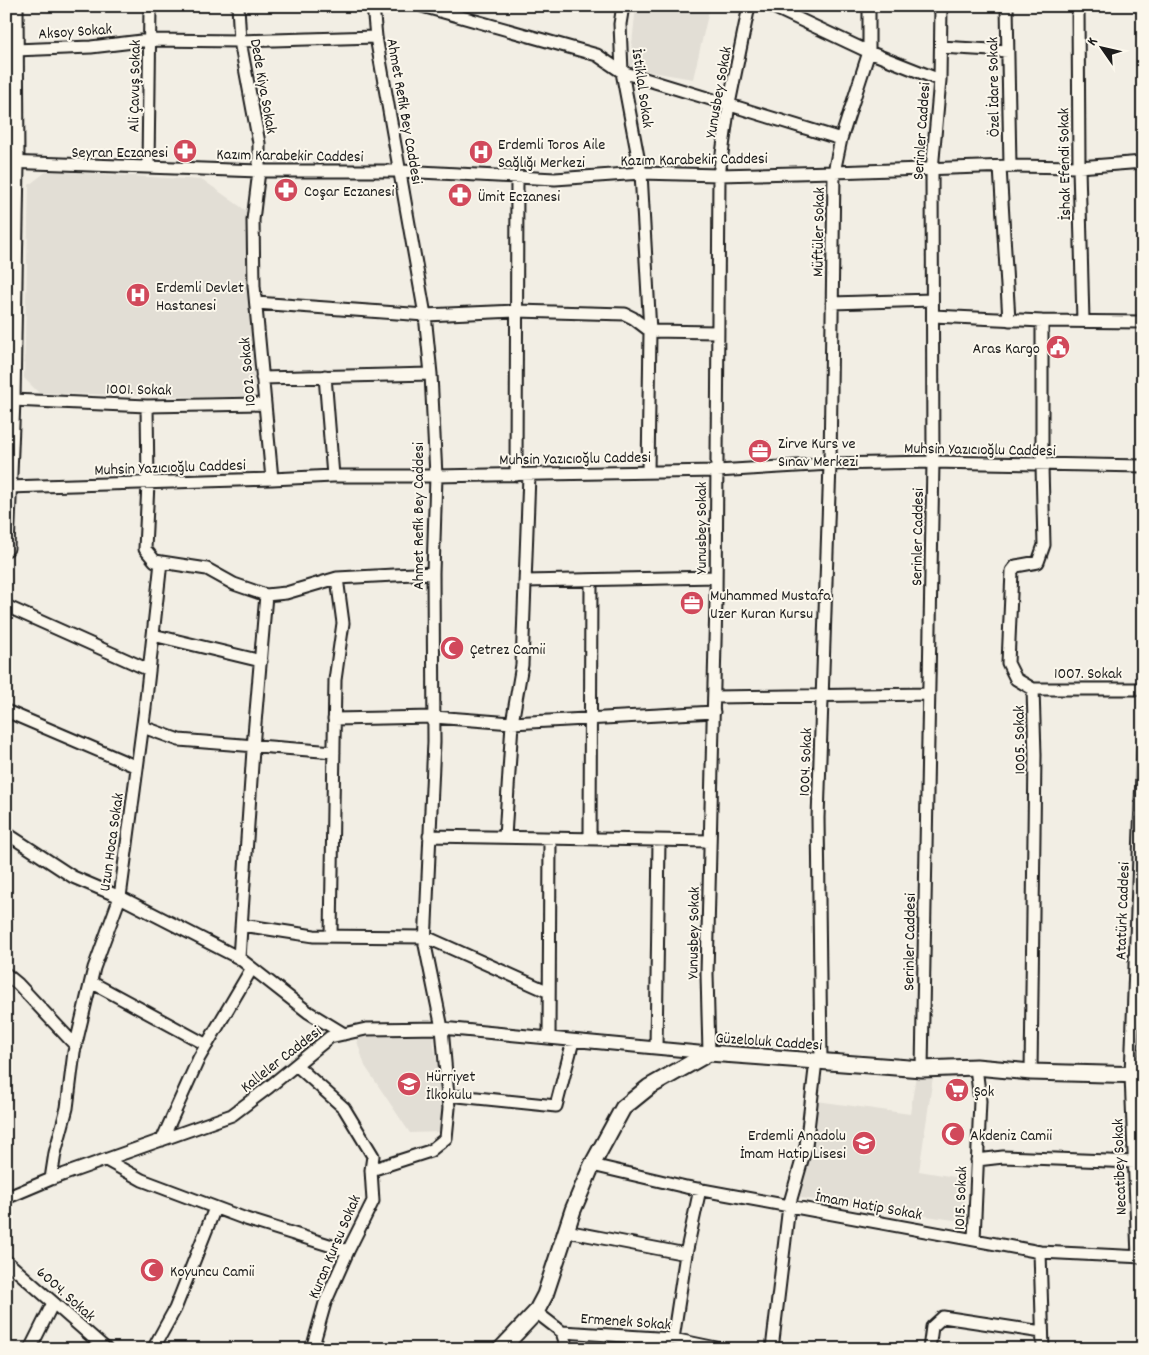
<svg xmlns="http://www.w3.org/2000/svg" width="1149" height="1355" font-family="Dekko,sans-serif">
	<rect width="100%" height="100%" fill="#f2eee4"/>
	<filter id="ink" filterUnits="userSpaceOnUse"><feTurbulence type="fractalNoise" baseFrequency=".02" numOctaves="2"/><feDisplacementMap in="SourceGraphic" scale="10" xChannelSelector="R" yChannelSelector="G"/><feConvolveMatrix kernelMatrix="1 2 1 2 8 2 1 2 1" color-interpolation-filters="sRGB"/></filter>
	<g filter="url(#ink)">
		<path fill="#e2ded5" d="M636,6H710L693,79L634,69L630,63Z
			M47,171L203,180L248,212L254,393L248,398L39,393L24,378L29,185Z
			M432,1032L443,1102L441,1132L410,1133L365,1066L356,1038Z
			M916,1075L933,1077L919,1171L967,1179L961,1221L802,1198L797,1191L810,1100L910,1114Z"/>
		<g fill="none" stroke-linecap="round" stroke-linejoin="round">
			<g stroke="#1c1c1c" stroke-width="15">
				<path id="minor" d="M238,6L240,41L259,143V171L253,220L254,286L272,479
					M422,6L597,55L622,72L841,139
					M623,6L620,24L622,72L641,173L650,331L648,472
					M771,6L869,52L940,80
					M1007,6L1010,166
					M1078,6L1079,167L1083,321
					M941,47L1008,51
					M15,50L91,47L150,40L240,41L376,37
					M6,162L259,171H401L555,179L641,173L719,175L834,172L1010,166L1079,167L1143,162
					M148,166L150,6
					M1000,167L1009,320
					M256,303L425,315L517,311L625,314L633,318L650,331L717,332
					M832,303L932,300
					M933,316L1042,321L1143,322
					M325,376L333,476
					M262,378L431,374
					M12,400L147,406L265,404
					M147,406L148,483L145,549L155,561L207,569L234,584L266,595L286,593L337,578L433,573
					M516,475L517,178
					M8,487L272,479L333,476H436L717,471L830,464L933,462L1143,466
					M525,581L716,577
					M6,606L149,670
					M153,635L261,661
					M1033,689H1143
					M714,697L929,694
					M6,711L137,767
					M334,719L434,717L512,723L714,712
					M143,727L179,740L334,752
					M6,833L73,877L120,897L239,958L308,1012L344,1034
					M429,836L710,841
					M505,837L512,723L522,665L529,475
					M590,839L591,580
					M242,925L314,936L426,937L549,992
					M331,936L335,680L343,623L337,578
					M239,958L254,735L266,595
					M6,974L18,984L76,1046
					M91,982L207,1045
					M549,1038L550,838
					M656,1048L659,841
					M821,1061L818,818L830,464L834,172L841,139L869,52V6
					M296,1065L344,1108L373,1156L371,1170L373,1201L348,1251L325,1303L312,1349
					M922,1069L933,462L932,170L940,80L941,6
					M1031,1072L1035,755L1033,689L1016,679L1008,663L1012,571L1016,566L1038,562L1044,545L1042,466V321
					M448,1095L556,1106L573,1041
					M162,1140L199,1058L252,968
					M106,1160L142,1180L246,1219L348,1251
					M977,1160L1003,1157L1134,1162
					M592,1165L686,1187L1040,1252L1143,1257
					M371,1170L430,1151L446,1138L449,1108L442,1028L425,945L434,742L433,573L436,476L431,374L425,315L376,37L373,6
					M51,1179L55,1153L67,1108L74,1052L94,968L120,897L145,708L161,562
					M6,1198L51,1179L232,1115L269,1087L330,1037L366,1029L442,1028L709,1053L707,974L716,601L719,175L729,104L749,6
					M566,1231L686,1254
					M974,1239L980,1101L976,1067
					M1040,1252L1043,1349
					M1138,1257L1131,1075L1143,747
					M6,1261L106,1349
					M536,1312L562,1332L673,1339L721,1349
					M562,1332L567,1349
					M673,1339L686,1254L700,1189
					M30,1349L53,1303
					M153,1349L175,1309L215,1208
					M772,1349L789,1206L806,1146L816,1061
					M929,1349L932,1327L943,1317L1042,1332"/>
			</g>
			<g stroke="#1c1c1c" stroke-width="19">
				<path id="major" d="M6,548L12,400L16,162L15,6
					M501,1349L536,1312L545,1295L573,1210L592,1165L623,1108L649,1087L709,1053L922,1069L976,1067L1031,1072L1143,1075"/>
			</g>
			<use href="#minor" stroke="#fbf7ec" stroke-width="11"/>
			<use href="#major" stroke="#fbf7ec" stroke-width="15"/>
		</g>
	</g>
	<defs>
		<g id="pharmacy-disc" transform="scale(1.25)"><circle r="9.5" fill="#d1495b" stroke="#fbf7ec"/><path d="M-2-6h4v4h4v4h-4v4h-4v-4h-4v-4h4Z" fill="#fff"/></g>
		<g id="hospital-disc" transform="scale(1.25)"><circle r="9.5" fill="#d1495b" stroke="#fbf7ec"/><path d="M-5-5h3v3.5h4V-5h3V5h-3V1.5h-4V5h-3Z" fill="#fff"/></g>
		<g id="civic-disc" transform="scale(1.25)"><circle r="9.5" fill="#d1495b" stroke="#fbf7ec"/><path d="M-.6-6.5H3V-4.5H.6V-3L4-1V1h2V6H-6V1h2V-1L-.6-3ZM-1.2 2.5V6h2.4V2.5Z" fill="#fff"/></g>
		<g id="office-disc" transform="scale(1.25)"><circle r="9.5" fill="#d1495b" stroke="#fbf7ec"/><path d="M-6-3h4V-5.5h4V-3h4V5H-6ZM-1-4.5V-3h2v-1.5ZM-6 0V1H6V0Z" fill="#fff"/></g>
		<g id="mosque-disc" transform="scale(1.25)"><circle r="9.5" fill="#d1495b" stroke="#fbf7ec"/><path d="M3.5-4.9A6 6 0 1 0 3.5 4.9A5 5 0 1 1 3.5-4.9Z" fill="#fff"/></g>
		<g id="school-disc" transform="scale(1.25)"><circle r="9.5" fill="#d1495b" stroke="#fbf7ec"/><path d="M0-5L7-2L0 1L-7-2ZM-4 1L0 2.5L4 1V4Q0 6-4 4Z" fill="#fff"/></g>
		<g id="supermarket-disc" transform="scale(1.25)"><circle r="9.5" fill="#d1495b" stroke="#fbf7ec"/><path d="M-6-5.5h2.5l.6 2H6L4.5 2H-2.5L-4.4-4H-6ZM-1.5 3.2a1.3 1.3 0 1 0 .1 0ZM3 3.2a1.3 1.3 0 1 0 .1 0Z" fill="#fff"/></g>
	</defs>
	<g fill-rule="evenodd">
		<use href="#pharmacy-disc" x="185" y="151"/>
		<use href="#hospital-disc" x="481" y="152"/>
		<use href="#pharmacy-disc" x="286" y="190"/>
		<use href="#pharmacy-disc" x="460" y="195"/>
		<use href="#hospital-disc" x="138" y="295"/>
		<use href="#civic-disc" x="1058" y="347"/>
		<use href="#office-disc" x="760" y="451"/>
		<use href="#office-disc" x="692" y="603"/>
		<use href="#mosque-disc" x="452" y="648"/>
		<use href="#school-disc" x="409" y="1084"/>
		<use href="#supermarket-disc" x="957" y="1090"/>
		<use href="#mosque-disc" x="953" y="1134"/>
		<use href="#school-disc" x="864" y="1143"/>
		<use href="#mosque-disc" x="152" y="1270"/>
	</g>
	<g text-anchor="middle" stroke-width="4" stroke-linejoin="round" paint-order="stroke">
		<g font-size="16" fill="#1c1c1c" stroke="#fbf7ec">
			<text transform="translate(75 30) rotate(-4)" y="6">Aksoy Sokak</text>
			<text transform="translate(133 86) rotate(-89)" y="6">Ali Çavuş Sokak</text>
			<text transform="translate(265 86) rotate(80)" y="6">Dede Kiya Sokak</text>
			<text transform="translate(992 87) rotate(-91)" y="6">Özel İdare Sokak</text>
			<text transform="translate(644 88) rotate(82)" y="6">İstiklal Sokak</text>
			<text transform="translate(717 92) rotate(-80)" y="6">Yunusbey Sokak</text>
			<text transform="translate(406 111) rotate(80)" y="6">Ahmet Refik Bey Caddesi</text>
			<text transform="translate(920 131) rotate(-86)" y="6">Serinler Caddesi</text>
			<text transform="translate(290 154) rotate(1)" y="6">Kazım Karabekir Caddesi</text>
			<text transform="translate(694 158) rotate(-1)" y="6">Kazım Karabekir Caddesi</text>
			<text transform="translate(1063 164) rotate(-91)" y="6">İshak Efendi Sokak</text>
			<text transform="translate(817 232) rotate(-89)" y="6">Müftüler Sokak</text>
			<text transform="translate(246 372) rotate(-95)" y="6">1002. Sokak</text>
			<text transform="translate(139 388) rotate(1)" y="6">1001. Sokak</text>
			<text transform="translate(980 448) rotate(1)" y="6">Muhsin Yazıcıoğlu Caddesi</text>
			<text transform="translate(575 457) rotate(-1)" y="6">Muhsin Yazıcıoğlu Caddesi</text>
			<text transform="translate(170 466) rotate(-2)" y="6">Muhsin Yazıcıoğlu Caddesi</text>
			<text transform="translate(417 516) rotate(-90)" y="6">Ahmet Refik Bey Caddesi</text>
			<text transform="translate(700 528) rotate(-90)" y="6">Yunusbey Sokak</text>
			<text transform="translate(916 537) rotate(-89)" y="6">Serinler Caddesi</text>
			<text x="1088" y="678">1007. Sokak</text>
			<text transform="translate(1018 740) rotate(-91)" y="6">1005. Sokak</text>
			<text transform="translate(804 762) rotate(-88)" y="6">1004. Sokak</text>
			<text transform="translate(110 842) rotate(-82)" y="6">Uzun Hoca Sokak</text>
			<text transform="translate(1121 911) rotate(-88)" y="6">Atatürk Caddesi</text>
			<text transform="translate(692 933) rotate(-89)" y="6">Yunusbey Sokak</text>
			<text transform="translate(908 942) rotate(-89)" y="6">Serinler Caddesi</text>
			<text transform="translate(769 1040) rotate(4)" y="6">Güzeloluk Caddesi</text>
			<text transform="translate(280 1058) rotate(-38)" y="6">Kalleler Caddesi</text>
			<text transform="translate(1118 1167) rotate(-92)" y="6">Necatibey Sokak</text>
			<text transform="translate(959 1198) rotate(-88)" y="6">1015. Sokak</text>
			<text transform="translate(869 1204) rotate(10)" y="6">İmam Hatip Sokak</text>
			<text transform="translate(333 1246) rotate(-67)" y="6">Kuran Kursu Sokak</text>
			<text transform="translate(67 1293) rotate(42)" y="6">6004. Sokak</text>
			<text transform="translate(626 1320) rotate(4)" y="6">Ermenek Sokak</text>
		</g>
		<g font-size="16" fill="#1c1c1c" stroke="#fbf7ec" text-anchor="start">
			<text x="498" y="149">Erdemli Toros Aile<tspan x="498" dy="18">Sağlığı Merkezi</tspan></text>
			<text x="168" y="157" text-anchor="end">Seyran Eczanesi</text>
			<text x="304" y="196">Coşar Eczanesi</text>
			<text x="478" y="201">Ümit Eczanesi</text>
			<text x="156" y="292">Erdemli Devlet<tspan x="156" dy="18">Hastanesi</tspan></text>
			<text x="1040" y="353" text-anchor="end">Aras Kargo</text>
			<text x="778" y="448">Zirve Kurs ve<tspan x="778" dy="18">Sınav Merkezi</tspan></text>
			<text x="710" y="600">Muhammed Mustafa<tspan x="710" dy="18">Uzer Kuran Kursu</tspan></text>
			<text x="470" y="654">Çetrez Camii</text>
			<text x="426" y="1081">Hürriyet<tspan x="426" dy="18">İlkokulu</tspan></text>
			<text x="974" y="1096">Şok</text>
			<text x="846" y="1140" text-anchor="end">Erdemli Anadolu<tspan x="846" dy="18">İmam Hatip Lisesi</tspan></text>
			<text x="970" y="1140">Akdeniz Camii</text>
			<text x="170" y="1276">Koyuncu Camii</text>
		</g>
	</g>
	<rect width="1149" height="1355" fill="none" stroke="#fbf7ec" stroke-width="25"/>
	<rect x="12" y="12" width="1124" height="1330" fill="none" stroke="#1c1c1c" stroke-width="2" filter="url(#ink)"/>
	<g transform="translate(1102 48) rotate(304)" stroke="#fbf7ec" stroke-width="4" paint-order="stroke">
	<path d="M0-4L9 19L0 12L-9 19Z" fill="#1c1c1c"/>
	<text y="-8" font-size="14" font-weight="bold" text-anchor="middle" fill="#1c1c1c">K</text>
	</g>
</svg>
